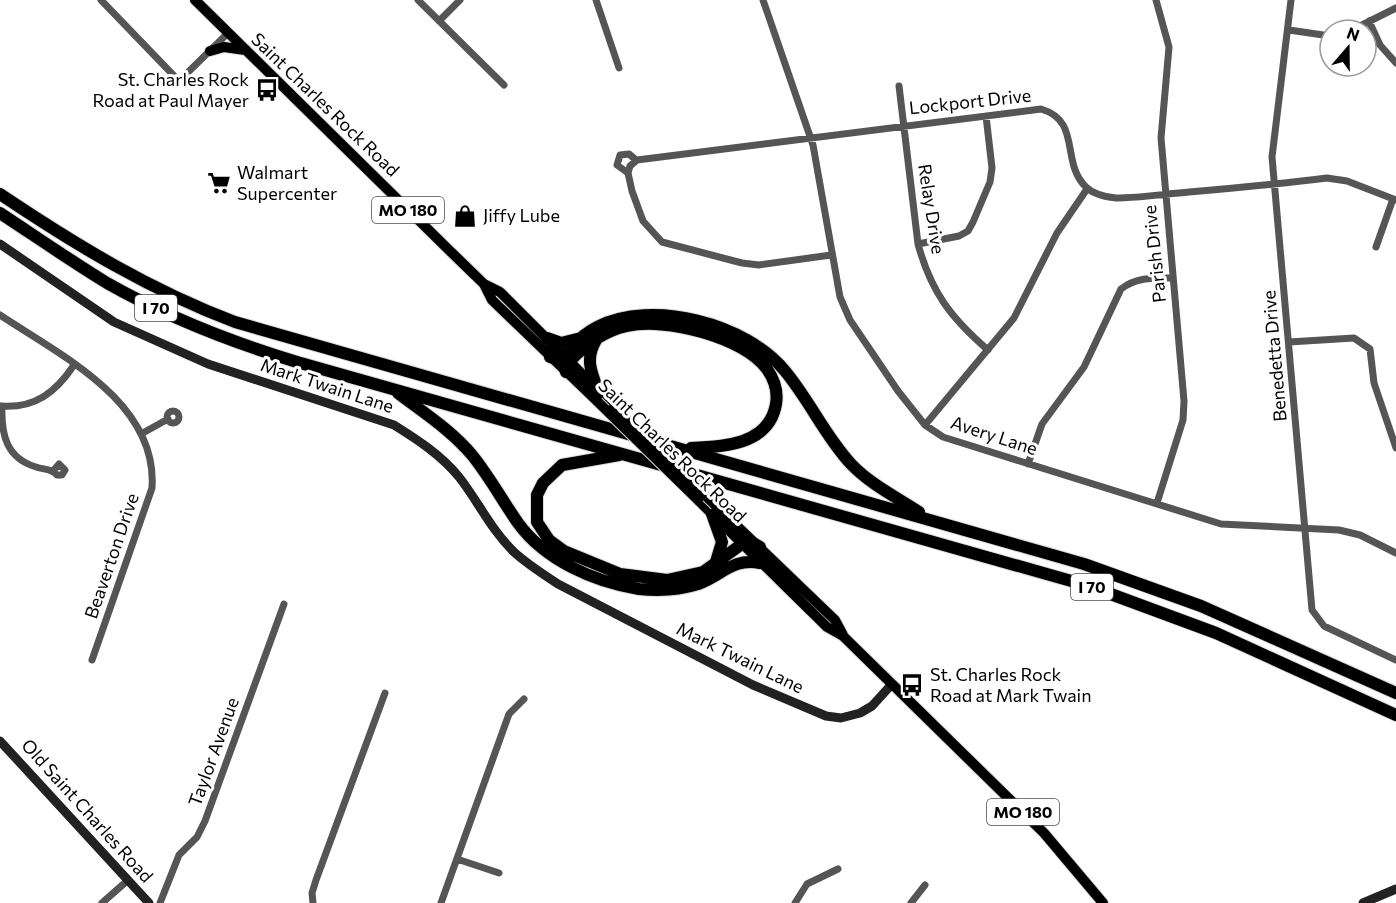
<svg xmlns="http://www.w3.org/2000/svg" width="1396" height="903" font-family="Commissioner,sans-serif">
	<rect width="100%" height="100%" fill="#fff"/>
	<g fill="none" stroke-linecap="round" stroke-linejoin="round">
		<g stroke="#dbdbdb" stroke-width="12">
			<path id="primary" d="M195,0L451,252L484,284L500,292L614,406
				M210,51L224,47L245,50
				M484,284L492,300L598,402
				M698,500L827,627L843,636L1044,833L1103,903
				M715,505L835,620L843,635"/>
		</g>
		<g stroke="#dbdbdb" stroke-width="14">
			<path id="highway" d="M0,194C76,245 150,290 235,322L1084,564L1201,606L1396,693
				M0,213C35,236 71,261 107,283C167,317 231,342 297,362L1089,586L1216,633L1396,715
				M547,338L561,343L581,338
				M596,340C585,358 591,372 598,390
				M550,357L563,362L570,361C586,344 604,331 627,326C665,317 744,337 767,369C774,379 778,392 776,404C769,445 723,447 691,448
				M566,372C559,354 582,335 597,327C652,299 746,323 785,371C810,401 825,436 851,464C870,484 896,497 919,512
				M398,393C424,413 451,430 472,455C489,476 502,500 518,523C545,560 594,582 639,589C658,591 679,590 698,584C723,575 731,558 760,563
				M619,455L562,465L543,483L537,495V522L549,540L564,551L620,574L667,580L703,572L742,544L753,543L760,547
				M712,514L722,542L715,565"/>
		</g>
		<path stroke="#555" stroke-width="7" d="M101,0L179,81L228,33
			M418,0L504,85
			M596,0L619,68
			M763,0L813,145L840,297L850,320L898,391L925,425L943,437L1221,524L1339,530L1360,535L1396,553
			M1156,0L1169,47L1161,138L1184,401L1183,420L1157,503
			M1291,0L1272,157L1312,610L1324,626L1396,660
			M439,21L460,0
			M1369,21L1380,45L1396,63
			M1289,30L1330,36
			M1352,30L1396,8
			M899,86L918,244C931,292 951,318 988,350
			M628,173L617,165L620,155L629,154L636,160
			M918,244L959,236L968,231L973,222L990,182L992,168L986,116
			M1376,247L1393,199
			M831,255L759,265L742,263L662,242L643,221L632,191L628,173L630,166L637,160L1041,109C1082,121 1060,162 1086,187C1093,194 1106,197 1116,198C1140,198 1165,194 1189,192C1235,188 1281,184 1327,178L1347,181L1396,200
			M0,315C60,355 158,402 152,488L92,660
			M1289,342L1354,338L1370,349L1374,383L1396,448
			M0,406C35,409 56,392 74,365
			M2,406C1,434 6,458 36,467C44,470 51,468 57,475H62L65,470L59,464L54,470
			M167 417a6 6 0 1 1 12 0a6 6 0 1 1-12 0Z
			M925,425L1014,318L1057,233L1087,189
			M141,434L168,419
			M1028,464L1042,424L1084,367L1121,289C1137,277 1153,278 1173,278
			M457,859L499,873
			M102,903L127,881
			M160,903L179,855L197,837L205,821L284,604
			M313,903L312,893L316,880L385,693
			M441,903L509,714L524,699
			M795,903L807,884L838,869
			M911,903L925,885"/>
		<path stroke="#222" stroke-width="9" d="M0,244L114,322L208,364L394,425C418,440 441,455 459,477C478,501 491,530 514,552C527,564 543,574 558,584L753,685L826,716L841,718L860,713L872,706L892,684
			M0,741L149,903
			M1363,903L1396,889"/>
		<use href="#primary" stroke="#000" stroke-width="10"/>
		<use href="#highway" stroke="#000" stroke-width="12"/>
		<g stroke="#dbdbdb" stroke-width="12" stroke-linecap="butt">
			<path id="primary-bridge" d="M598,402L698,500
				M614,406L715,505"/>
		</g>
		<use href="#primary-bridge" stroke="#000" stroke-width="10"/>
	</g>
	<defs>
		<g id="bus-bare" transform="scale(1.8)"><path d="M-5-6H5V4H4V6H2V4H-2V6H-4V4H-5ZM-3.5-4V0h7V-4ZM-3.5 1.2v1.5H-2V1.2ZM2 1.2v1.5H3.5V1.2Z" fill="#000" stroke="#fff" stroke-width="2.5" paint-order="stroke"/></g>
		<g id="supermarket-bare" transform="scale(1.8)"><path d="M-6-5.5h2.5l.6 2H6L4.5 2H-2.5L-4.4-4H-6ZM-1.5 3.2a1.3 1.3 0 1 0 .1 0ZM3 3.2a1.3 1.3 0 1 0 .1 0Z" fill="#000" stroke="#fff" stroke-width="2.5" paint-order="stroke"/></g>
		<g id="shop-bare" transform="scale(1.8)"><path d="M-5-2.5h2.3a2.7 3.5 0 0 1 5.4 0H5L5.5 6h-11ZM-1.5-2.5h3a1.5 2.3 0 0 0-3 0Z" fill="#000" stroke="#fff" stroke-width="2.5" paint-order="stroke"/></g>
	</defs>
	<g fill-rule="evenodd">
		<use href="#bus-bare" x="267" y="90"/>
		<use href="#supermarket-bare" x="219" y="183"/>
		<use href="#shop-bare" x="465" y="216"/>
		<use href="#bus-bare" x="912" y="685"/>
	</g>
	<g text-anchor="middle" stroke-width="6" stroke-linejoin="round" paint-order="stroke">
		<g fill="#fff" stroke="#4c4c4c" stroke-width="1.5">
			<rect x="372" y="197" width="72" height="26" rx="4.5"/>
			<rect x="135" y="295" width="42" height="26" rx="4.5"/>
			<rect x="1071" y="574" width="42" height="26" rx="4.5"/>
			<rect x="987" y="799" width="72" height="26" rx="4.5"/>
		</g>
		<g font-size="16" font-weight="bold" fill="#000">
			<text x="408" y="216">MO 180</text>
			<text x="156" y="314">I 70</text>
			<text x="1092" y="593">I 70</text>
			<text x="1023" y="818">MO 180</text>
		</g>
		<g font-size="18" fill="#000" stroke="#fff" text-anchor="start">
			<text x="249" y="86" text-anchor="end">St. Charles Rock<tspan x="249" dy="21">Road at Paul Mayer</tspan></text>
			<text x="237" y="179">Walmart<tspan x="237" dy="21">Supercenter</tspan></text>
			<text x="483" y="222">Jiffy Lube</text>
			<text x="930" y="681">St. Charles Rock<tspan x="930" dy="21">Road at Mark Twain</tspan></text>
		</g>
		<g font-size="18" fill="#000" stroke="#fff">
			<text transform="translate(970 102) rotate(-6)" y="6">Lockport Drive</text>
			<text transform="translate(325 105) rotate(44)" y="6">Saint Charles Rock Road</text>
			<text transform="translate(931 209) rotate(81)" y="6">Relay Drive</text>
			<text transform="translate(1155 254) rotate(-96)" y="6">Parish Drive</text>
			<text transform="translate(1275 356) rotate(-95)" y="6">Benedetta Drive</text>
			<text transform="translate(327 386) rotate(18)" y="6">Mark Twain Lane</text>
			<text transform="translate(994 436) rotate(18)" y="6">Avery Lane</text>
			<text transform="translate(672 451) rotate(44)" y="6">Saint Charles Rock Road</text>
			<text transform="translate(112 556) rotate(-71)" y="6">Beaverton Drive</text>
			<text transform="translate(740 658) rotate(26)" y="6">Mark Twain Lane</text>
			<text transform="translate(214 752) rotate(-70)" y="6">Taylor Avenue</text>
			<text transform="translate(87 811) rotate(48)" y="6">Old Saint Charles Road</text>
		</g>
	</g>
	<g transform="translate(1348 48) rotate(20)"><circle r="28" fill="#ffffff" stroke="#999999" stroke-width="1.5"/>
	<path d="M0-4.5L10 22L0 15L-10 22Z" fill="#000000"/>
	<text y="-9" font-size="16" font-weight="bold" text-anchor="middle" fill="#000000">N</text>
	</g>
</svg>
